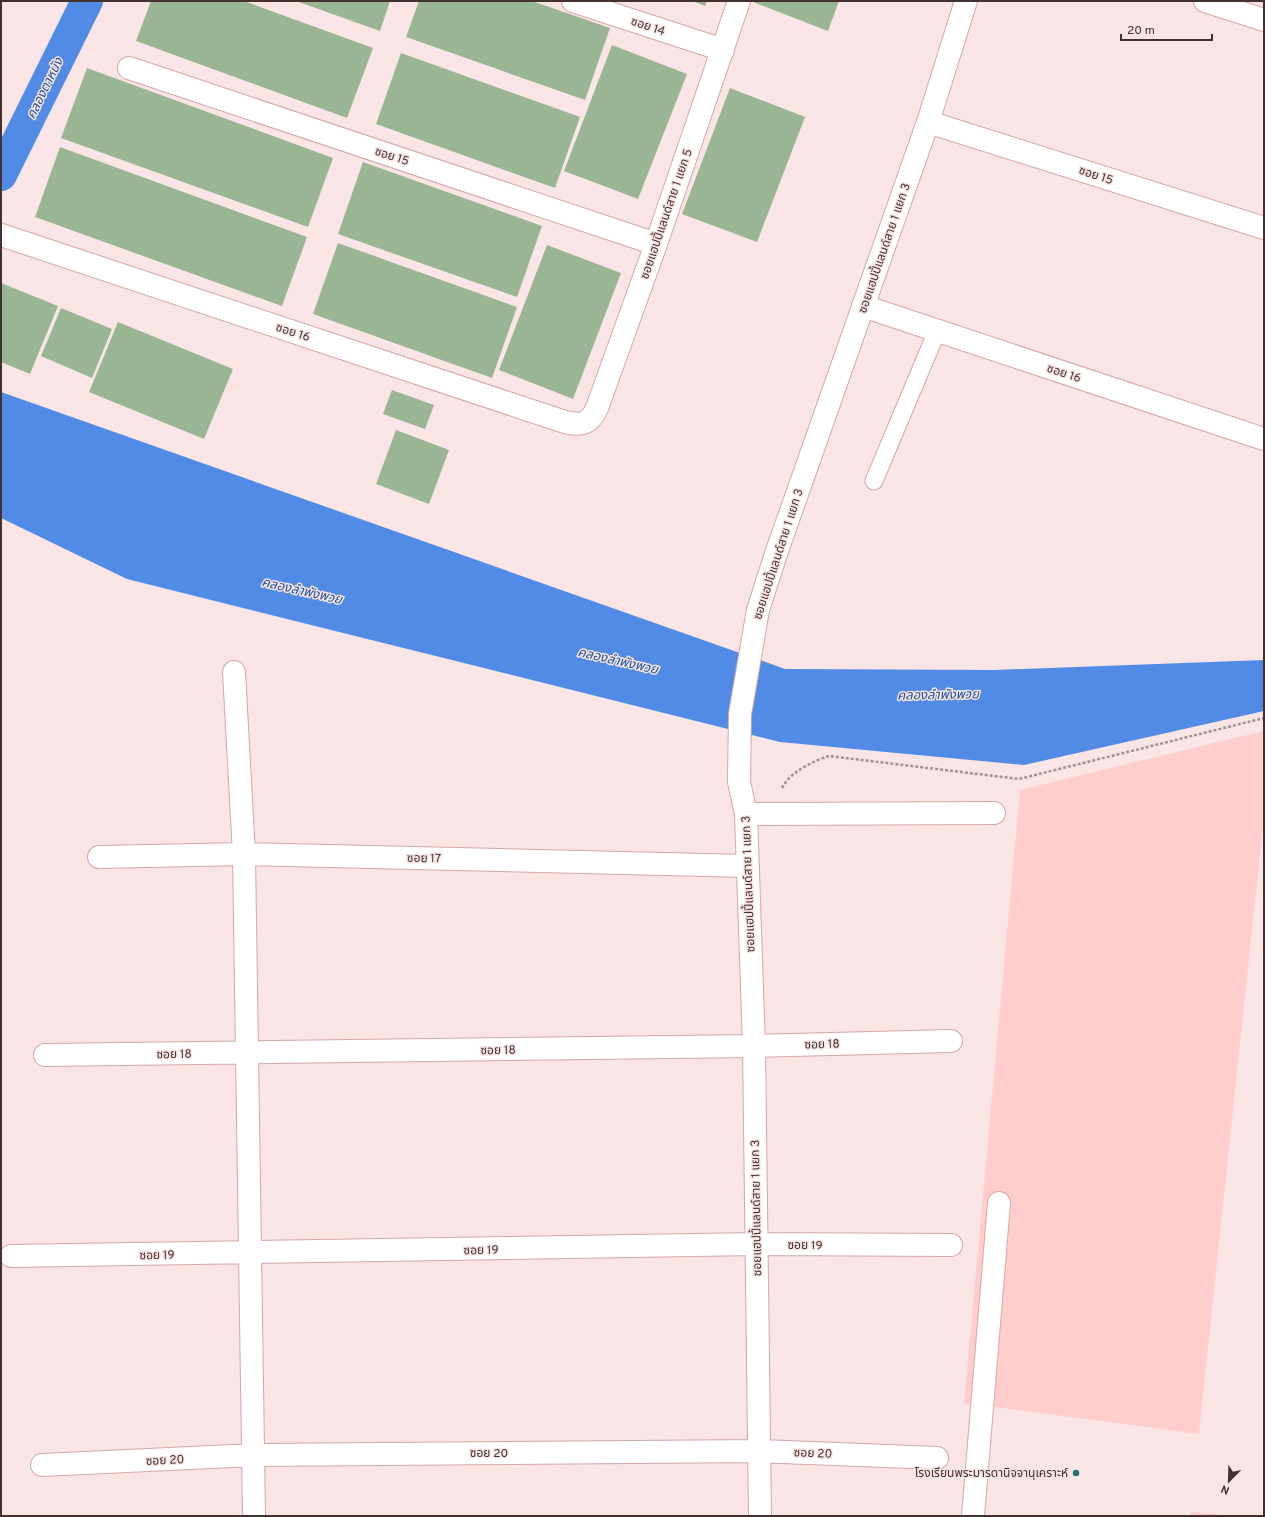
<svg xmlns="http://www.w3.org/2000/svg" width="1265" height="1517" font-family="Overpass,'Noto Sans Thai',sans-serif">
	<rect width="100%" height="100%" fill="#f9e5e5"/>
	<path fill="#ffcdcc" d="M1264,731V816L1199,1434L964,1403L1020,790Z
		M1191,1512L1233,1516H1190Z"/>
	<path fill="#528be5" d="M1,392L785,669L994,670L1264,660V711L1024,765L780,742L127,579L1,518Z"/>
	<g fill="none" stroke-linecap="round" stroke-linejoin="round">
		<path stroke="#528be5" stroke-width="32" d="M1,175L87,1"/>
	</g>
	<path fill="#9ab593" d="M151,1H244L373,48L347,118L136,41Z
		M296,1H390L380,31Z
		M419,1H532L610,28L585,100L406,37Z
		M692,1H707L705,6Z
		M754,1H839L828,31L753,2Z
		M612,45L687,74L638,199L564,171Z
		M401,53L580,117L555,188L376,124Z
		M87,68L333,158L308,227L61,138Z
		M730,88L805,117L757,242L682,214Z
		M60,147L307,237L282,306L35,217Z
		M363,162L542,226L517,297L338,234Z
		M338,243L517,307L492,378L313,314Z
		M547,245L621,273L573,399L499,370Z
		M1,283L58,306L30,374L1,362Z
		M61,308L112,329L92,378L41,356Z
		M118,322L233,369L204,439L89,392Z
		M392,390L434,405L425,429L383,414Z
		M396,430L449,450L429,504L376,484Z"/>
	<g fill="none" stroke-linecap="round" stroke-linejoin="round">
		<g stroke="#d5a7a6" stroke-width="19">
			<path id="lane" d="M874,481L937,331"/>
		</g>
		<g stroke="#d5a7a6" stroke-width="24">
			<path id="street" d="M573,1L723,50
				M1205,1L1264,20
				M129,68L656,244
				M928,122L1264,228
				M1,235L565,422C581,426 590,424 597,408L656,244L739,1
				M863,306L1264,439
				M234,672L244,854L254,1516
				M746,814L994,813
				M99,857L244,854L748,866
				M45,1055L754,1046L951,1041
				M11,1256L756,1244L951,1245
				M42,1465L254,1455L759,1451L937,1458
				M760,1516L754,1046L746,814L739,782L740,714L758,610L777,551L928,122L966,1
				M973,1516L999,1203"/>
		</g>
		<path stroke="#a49190" stroke-width="2.5" stroke-dasharray="3 2" stroke-linecap="butt" d="M782,788C790,772 813,761 829,756L1019,779L1264,718"/>
		<use href="#lane" stroke="#fff" stroke-width="17"/>
		<use href="#street" stroke="#fff" stroke-width="22"/>
	</g>
	<circle fill="#257073" stroke="#f9e5e5" stroke-width="1.5" cx="1076" cy="1473" r="4"/>
	<g text-anchor="middle" stroke-width="3" stroke-linejoin="round" paint-order="stroke">
		<g font-size="12" fill="#433130" stroke="#f9e5e5">
			<text transform="translate(648 26) rotate(18)" y="4">ซอย 14</text>
			<text transform="translate(392 156) rotate(18)" y="4">ซอย 15</text>
			<text transform="translate(1096 175) rotate(18)" y="4">ซอย 15</text>
			<text transform="translate(666 214) rotate(-71)" y="4">ซอยแฮปปี้แลนด์สาย 1 แยก 5</text>
			<text transform="translate(884 248) rotate(-71)" y="4">ซอยแฮปปี้แลนด์สาย 1 แยก 3</text>
			<text transform="translate(293 332) rotate(18)" y="4">ซอย 16</text>
			<text transform="translate(1064 373) rotate(18)" y="4">ซอย 16</text>
			<text transform="translate(778 554) rotate(-72)" y="4">ซอยแฮปปี้แลนด์สาย 1 แยก 3</text>
			<text transform="translate(424 858) rotate(1)" y="4">ซอย 17</text>
			<text transform="translate(748 884) rotate(-92)" y="4">ซอยแฮปปี้แลนด์สาย 1 แยก 3</text>
			<text transform="translate(822 1044) rotate(-2)" y="4">ซอย 18</text>
			<text transform="translate(498 1050) rotate(-1)" y="4">ซอย 18</text>
			<text transform="translate(174 1054) rotate(-1)" y="4">ซอย 18</text>
			<text transform="translate(756 1208) rotate(-91)" y="4">ซอยแฮปปี้แลนด์สาย 1 แยก 3</text>
			<text x="805" y="1249">ซอย 19</text>
			<text transform="translate(481 1250) rotate(-1)" y="4">ซอย 19</text>
			<text transform="translate(157 1255) rotate(-1)" y="4">ซอย 19</text>
			<text x="489" y="1457">ซอย 20</text>
			<text transform="translate(813 1453) rotate(2)" y="4">ซอย 20</text>
			<text transform="translate(165 1460) rotate(-3)" y="4">ซอย 20</text>
		</g>
		<g font-size="12" fill="#433130" stroke="#f9e5e5" text-anchor="end">
			<text x="1068" y="1477">โรงเรียนพระมารดานิจจานุเคราะห์</text>
		</g>
		<g font-size="13" font-style="italic" fill="#1c51a2" stroke="#f9e5e5">
			<text transform="translate(44 88) rotate(-64)" y="5">คลองตาหนัง</text>
			<text transform="translate(302 590) rotate(13)" y="5">คลองลำพังพวย</text>
			<text transform="translate(618 660) rotate(13)" y="5">คลองลำพังพวย</text>
			<text transform="translate(938 694) rotate(-1)" y="5">คลองลำพังพวย</text>
		</g>
	</g>
	<rect width="1265" height="1517" fill="none" stroke="#433130" stroke-width="4"/>
	<g transform="translate(1229 1481) rotate(203)" stroke="#f9e5e5" stroke-width="3" paint-order="stroke">
	<path d="M0-3L7 15L0 10L-7 15Z" fill="#433130"/>
	<text y="-6" font-size="11" font-weight="bold" text-anchor="middle" fill="#433130">N</text>
	</g>
	<path d="M1121 34v6h91v-6" fill="none" stroke="#433130" stroke-width="2"/>
	<text x="1127" y="34" font-size="12" fill="#433130" stroke="#f9e5e5" stroke-width="3" paint-order="stroke">20 m</text>
</svg>
